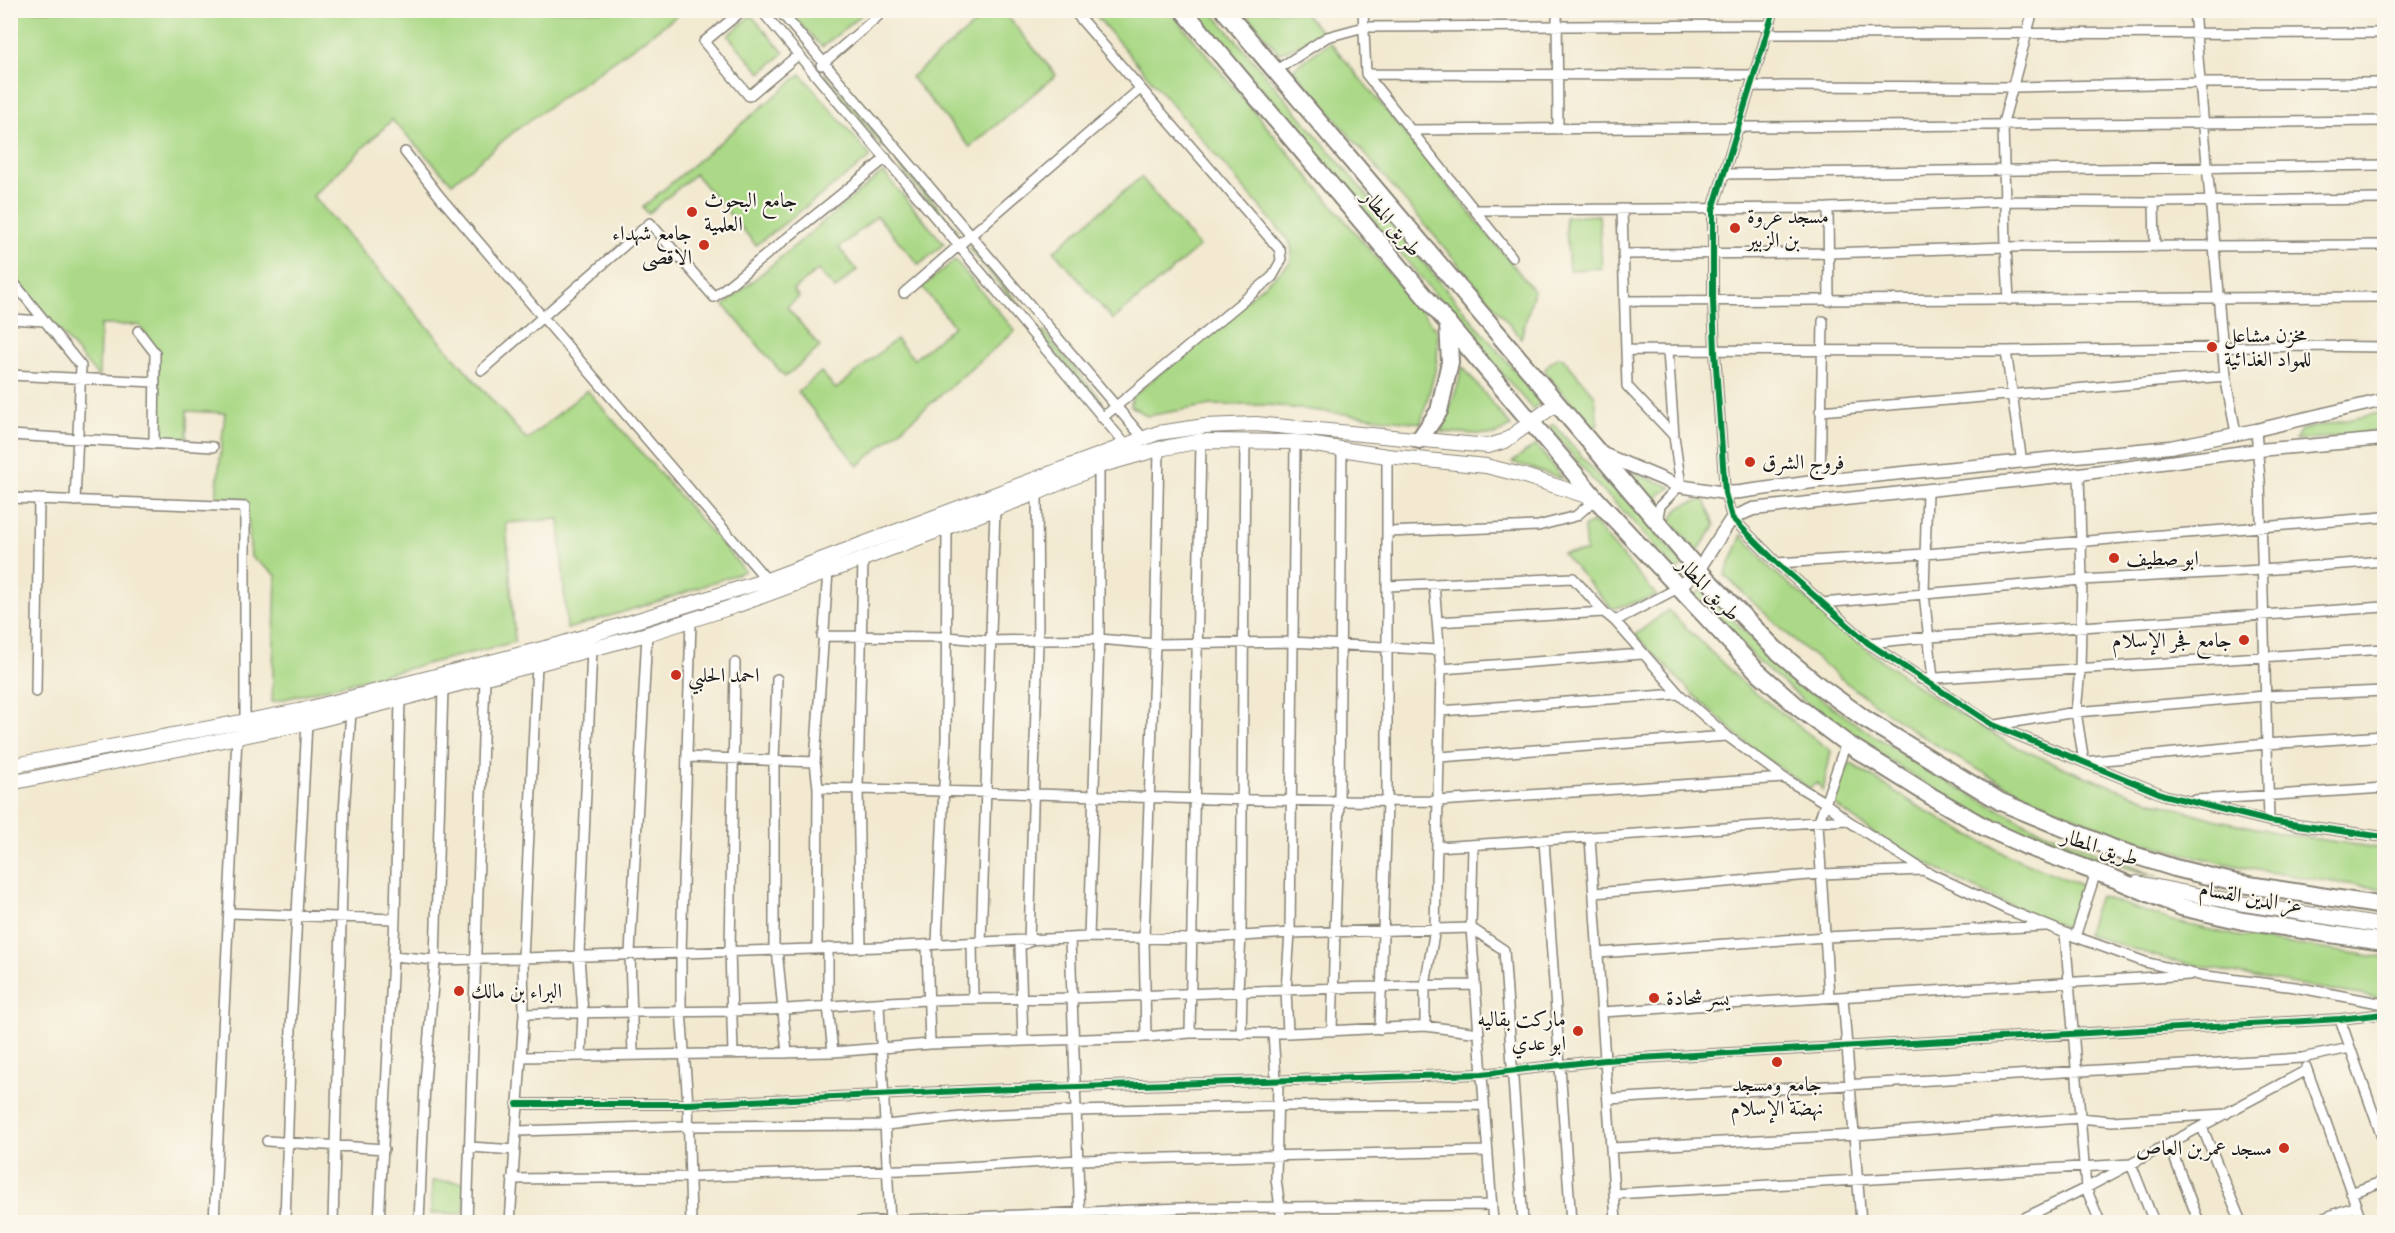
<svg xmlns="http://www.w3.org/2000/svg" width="2395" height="1233" font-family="'IM FELL Great Primer',Amiri,serif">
	<rect width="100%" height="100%" fill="#fbf7ec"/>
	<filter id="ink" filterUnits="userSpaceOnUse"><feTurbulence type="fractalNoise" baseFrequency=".0167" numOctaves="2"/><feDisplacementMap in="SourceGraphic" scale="12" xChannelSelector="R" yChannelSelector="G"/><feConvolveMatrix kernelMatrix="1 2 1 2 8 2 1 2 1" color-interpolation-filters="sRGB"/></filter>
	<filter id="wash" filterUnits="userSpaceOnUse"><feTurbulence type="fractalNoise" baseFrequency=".008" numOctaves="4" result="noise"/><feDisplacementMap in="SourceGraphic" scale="24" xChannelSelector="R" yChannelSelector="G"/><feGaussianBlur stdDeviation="1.35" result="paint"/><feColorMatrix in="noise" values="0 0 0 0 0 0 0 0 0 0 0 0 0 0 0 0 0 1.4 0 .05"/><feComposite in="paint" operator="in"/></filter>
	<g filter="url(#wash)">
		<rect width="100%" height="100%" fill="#f2e9d0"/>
		<path fill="#abd987" stroke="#647a52" stroke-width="1.5" d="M10,11H684L516,130L452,183L392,120L313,196L527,440L587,390L745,571L672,597L567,629L559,519L506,523L515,642L272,702L276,575L251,557L246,499L216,497L225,413L187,411V438H158V352L139,325H100L99,378L11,273Z
			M789,11H866L822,47Z
			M991,11H1003L1056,75L970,147L911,77Z
			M1092,11H1170L1436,329C1443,359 1428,393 1421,423L1268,405H1211L1147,416L1131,406L1132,397L1290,263L1292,252L1290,242Z
			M1195,11H1211L1225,27L1541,402L1533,410Z
			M1244,11H1303L1324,35L1279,53Z
			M751,15L784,53L761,73L728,36Z
			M1330,42L1534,291L1521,338L1293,69Z
			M801,74L871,157L756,245L695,174L648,214L643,207Z
			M825,74L886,146L883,148L823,76Z
			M899,161L958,231L956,233L896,163Z
			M883,172L944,244L919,265L877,216L839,248L857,270L835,289L818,270L793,290L799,297L787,307L820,347L785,377L724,305Z
			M1141,177L1199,247L1113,320L1054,251Z
			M1599,215L1602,268L1569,270L1565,217Z
			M971,246L1030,317L1028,319L969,248Z
			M955,260L1015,331L858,466L798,392L821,372L836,389L896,339L914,359L954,326L922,287Z
			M1044,332L1103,402L1099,405L1040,334Z
			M1558,357L1563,358L1595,396L1598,425L1593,428L1546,374L1545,369L1550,363Z
			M1462,366L1511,426L1494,435L1441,432L1458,385Z
			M2384,412V431L2295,441L2301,430Z
			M1554,424L1600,478L1636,508L1683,565L1676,571L1628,516L1597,485L1549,427Z
			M1536,445L1563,479L1512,462Z
			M1630,472L1672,487L1660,494L1654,504L1629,474Z
			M1705,500L1715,526L1697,552L1671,521C1677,505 1689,502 1705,500Z
			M1593,522L1657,596L1612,609L1562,553L1586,552L1584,527Z
			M1742,535L1771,569L1874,655L1937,700L2010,744L2079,774L2146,799L2214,819L2284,834L2384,849V889C2312,879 2241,870 2171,850C2000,802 1849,700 1725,575Z
			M1702,589L1769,655L1812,692L1859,726L1945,781L2033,827L2158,877L2029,838L1991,821L1938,792L1852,736L1804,701L1761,664L1694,595Z
			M1668,610L1744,684L1831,751L1823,791L1817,783L1809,788L1755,751L1695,696L1635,635Z
			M1850,763L1929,813L2007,855L2083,886L2070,929L2016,908L1962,882L1883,840L1830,801Z
			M2099,896L2176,922L2237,936L2384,958V999L2243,975L2165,959L2086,934Z
			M432,1181L465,1182L464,1214L431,1213Z"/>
	</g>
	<g filter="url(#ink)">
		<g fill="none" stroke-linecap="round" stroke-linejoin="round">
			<g stroke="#878276" stroke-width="12">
				<path id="street" d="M743,10L704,42L749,96L798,55
					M761,10L1125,444
					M779,10L1143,438
					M1073,10L1280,250L1281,261L1272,277L1102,418
					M1363,10L1366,74L1512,257
					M1557,10L1558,129
					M1774,10L1713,209V300L1715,352L1725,493L1732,518L1777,563L1868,643L1993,725L2164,795L2269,821L2384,837
					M2194,10L2225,376L2236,433
					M1767,34L2384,33
					M821,65L885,10
					M1275,71L1327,37L1364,27L1770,25
					M1366,74L1754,75
					M1751,86L2013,87L2199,83H2384
					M1411,130C1735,128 2060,124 2384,121
					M405,152L441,198L767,580
					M1723,174L2384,165
					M2154,202L2155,247
					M1828,208L1829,301
					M1622,209L1627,386L1674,436
					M1475,210L1828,208L2005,201L2154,202L2384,199
					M1623,254L1829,253L2006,247L2384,245
					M10,278L81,366L75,501
					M904,293L1140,89
					M2009,300L2006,247L2003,123L2033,10
					M1625,301L2384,297
					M10,319L45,321
					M138,331L155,353L154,444
					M1626,350L2006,351L2304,346L2384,347
					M2006,351L2022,463
					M482,370L650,223L714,297L886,158
					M10,375L155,382
					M1820,411L2225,376
					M2256,430L2260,480L2269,821
					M10,435L213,447
					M2079,474L2082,580L2080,669L2076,712L2084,762L2266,744L2384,736
					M1820,481L1823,321
					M1927,491L1924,593L1933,679
					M10,498L245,507V721
					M1657,521L1660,506L1679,486L1680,479L1674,436L1668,351
					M1387,532L1538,526L1576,516L1596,499
					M1777,563L1925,554L2384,517
					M1387,586L1573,578L1604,612L1615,621L1679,694L1727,736L1784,778L1824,802L1847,820L1923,870L2006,909L2065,933L2145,962L2198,975L2295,987L2384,1004
					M1822,603L2082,580L2262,570L2384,561
					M691,621L681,953V1010L688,1104L691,1222
					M1615,621L1678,588
					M1437,622L1604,612
					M822,636L948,637L990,641L1099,639L1155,644L1291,642L1439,650
					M1868,643L1930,637L2384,607
					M1441,669L1642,654
					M1921,679L2384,649
					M36,692L39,499
					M1440,711L1679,694
					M1996,725L2076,712L2265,696L2384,691
					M688,757L815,762
					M1439,757L1727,736
					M818,788C1025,792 1232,803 1438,801L1784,778
					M2195,800L2384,788
					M1590,838L1616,1222
					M1544,841L1571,1222
					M1473,845L1471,928L1493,1222
					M1437,847L1847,820
					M1594,893L1822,874L1923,870
					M229,913L395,919
					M2065,933L2086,1188L2100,1222
					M1089,937L1099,639V466
					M2075,937L2096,872
					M1070,939L1080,1222
					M972,943L973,999
					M981,943L995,509
					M937,944L946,739L947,528
					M927,945L930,1044
					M861,947L858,789L863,559
					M817,948L818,788L815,762L828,571
					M828,948V1006L833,1052
					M774,949V760L777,679
					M777,949L787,1053
					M1598,953L1826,937L2045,926
					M393,956L435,960L523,958L880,947L1089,937L1192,939L1290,933L1471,928L1504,950L1523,1222
					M1829,997L1818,824L1846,743
					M1843,997L1861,1222
					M879,1004L890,1222
					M1602,1012L2189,975
					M524,1014C593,1012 661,1012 730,1011C797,1011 863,1002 930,1000C978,998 1026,999 1074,998C1208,994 1341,986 1475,985
					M2340,1019L2384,1143
					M1425,1026V985L1435,929L1441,669L1434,584
					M1380,1029L1387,801V456
					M1332,1030L1339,801L1342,449
					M1190,1033L1201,441
					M1273,1033L1276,1080L1278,1083L1276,1179L1282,1222
					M1288,1033L1286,990L1290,933L1295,442
					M1241,1034L1242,994L1238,990L1241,936L1245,441
					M1146,1037L1144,937L1155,644L1159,449
					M1023,1040L1020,946L1029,942L1038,641L1037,493
					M633,1054L630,954L647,634
					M733,1054L730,950L735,663
					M581,1056L583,1013L579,956L592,649
					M521,1057L833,1052L930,1044L1146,1037L1190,1033H1288L1425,1026L1479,1033
					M2306,1067L2362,1222
					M1608,1099L2302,1058L2350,1048
					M517,1104H688L982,1090L1482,1074L1605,1060L2340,1019L2384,1014
					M2202,1127L2241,1222
					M517,1131L688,1126L886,1125L981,1115L1076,1111L1278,1106L1484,1105
					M267,1141L384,1149
					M2169,1144L2199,1222
					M470,1147L515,1150
					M1611,1148L1855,1135L2079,1118L2112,1121L2226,1114
					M512,1179L690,1177L933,1169L1078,1160L1488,1151
					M2351,1193L2384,1181
					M1614,1194L2131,1164L2154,1222
					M214,1222L237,736
					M285,1222L291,1029L307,723
					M333,1222L344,812L351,712
					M379,1222L395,919L400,699
					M419,1222L425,1083L435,960L443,689
					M467,1222L485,678
					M510,1222L524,1014L523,958L537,664
					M859,1222L1181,1208L1492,1205
					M2003,1222H2017
					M2016,1222L2086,1188L2307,1070
					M2313,1222L2356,1206"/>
			</g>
			<g stroke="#878276" stroke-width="15">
				<path id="secondary" d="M1603,454L1679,486L1725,493L1740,492L1820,481L2170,447L2256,430L2384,400
					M1678,588L1698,570L1732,518L1753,509L2079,474L2259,450L2384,439"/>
			</g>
			<g stroke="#878276" stroke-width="16">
				<path id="primary" d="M10,766L299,711L561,644L767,580L1158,433L1205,426L1256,424L1488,446L1505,441L1556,404
					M10,783L307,723L537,664L647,634L738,605L863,559L1037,493L1099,466L1159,449L1201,441L1295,442L1387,456L1486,466L1518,474L1596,499
					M2137,883L2232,902L2384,926"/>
			</g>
			<g stroke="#878276" stroke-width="20">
				<path id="highway" d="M1183,10L1596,499L1756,670L1798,707L1846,743L1934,798L1986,828L2026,846L2115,879L2181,907L2243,921L2384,942
					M1224,10L1698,570L1775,649L1818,685L1865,719L2001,802L2112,848L2175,868L2236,883L2384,906
					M1419,440L1439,411L1450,362L1448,323"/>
			</g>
			<use href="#street" stroke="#fff" stroke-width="9"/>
			<use href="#secondary" stroke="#fff" stroke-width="12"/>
			<use href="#primary" stroke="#fff" stroke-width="14"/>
			<use href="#highway" stroke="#fff" stroke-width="16"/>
			<g stroke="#fbf7ec" stroke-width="10">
				<path id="cycleway" d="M1774,10L1713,209V300L1715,352L1725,493L1732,518L1777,563L1868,643L1993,725L2164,795L2269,821L2384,837
					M517,1104H688L982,1090L1482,1074L1605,1060L2340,1019L2384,1014"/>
			</g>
			<use href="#cycleway" stroke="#00873e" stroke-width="6"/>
		</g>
	</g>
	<g fill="#c8321e" stroke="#fbf7ec" stroke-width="2">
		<circle cx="692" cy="212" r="6"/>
		<circle cx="1735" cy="228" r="6"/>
		<circle cx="704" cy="245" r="6"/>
		<circle cx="2212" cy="347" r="6"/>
		<circle cx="1750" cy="462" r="6"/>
		<circle cx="2114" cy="558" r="6"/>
		<circle cx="2244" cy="640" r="6"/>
		<circle cx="676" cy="675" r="6"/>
		<circle cx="459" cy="991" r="6"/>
		<circle cx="1654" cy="998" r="6"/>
		<circle cx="1578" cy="1031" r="6"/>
		<circle cx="1777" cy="1062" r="6"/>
		<circle cx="2284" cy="1148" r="6"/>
	</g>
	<g text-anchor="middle" stroke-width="4.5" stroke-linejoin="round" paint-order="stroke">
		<g font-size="21" fill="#1c1c1c" stroke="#fbf7ec" text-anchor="start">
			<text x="704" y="207">جامع البحوث<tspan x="704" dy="24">العلمية</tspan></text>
			<text x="1747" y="223">مسجد عروة<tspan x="1747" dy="24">بن الزبير</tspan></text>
			<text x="692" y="240" text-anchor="end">جامع شهداء<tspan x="692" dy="24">الاقصى</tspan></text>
			<text x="2224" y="342">مخزن مشاعل<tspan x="2224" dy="24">للمواد الغذائية</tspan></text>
			<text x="1762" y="469">فروج الشرق</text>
			<text x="2126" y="565">ابو صطيف</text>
			<text x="2232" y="647" text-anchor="end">جامع فجر الإسلام</text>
			<text x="688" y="682">احمد الحلبي</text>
			<text x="471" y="998">البراء بن مالك</text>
			<text x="1666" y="1005">يسر شحادة</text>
			<text x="1566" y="1026" text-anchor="end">ماركت بقاليه<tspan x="1566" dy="24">ابو عدي</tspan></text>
			<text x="1777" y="1091" text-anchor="middle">جامع ومسجد<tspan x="1777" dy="24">نهضة الإسلام</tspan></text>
			<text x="2272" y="1155" text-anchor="end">مسجد عمربن العاص</text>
		</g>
		<g font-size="21" fill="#1c1c1c" stroke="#fbf7ec">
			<text transform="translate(1392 223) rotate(50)" y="7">طريق المطار</text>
			<text transform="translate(1709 589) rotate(46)" y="7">طريق المطار</text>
			<text transform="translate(2100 847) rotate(18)" y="7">طريق المطار</text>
			<text transform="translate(2251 897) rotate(10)" y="7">عز الدين القسام</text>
		</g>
	</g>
	<rect width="2395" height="1233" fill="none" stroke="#fbf7ec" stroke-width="36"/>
</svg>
